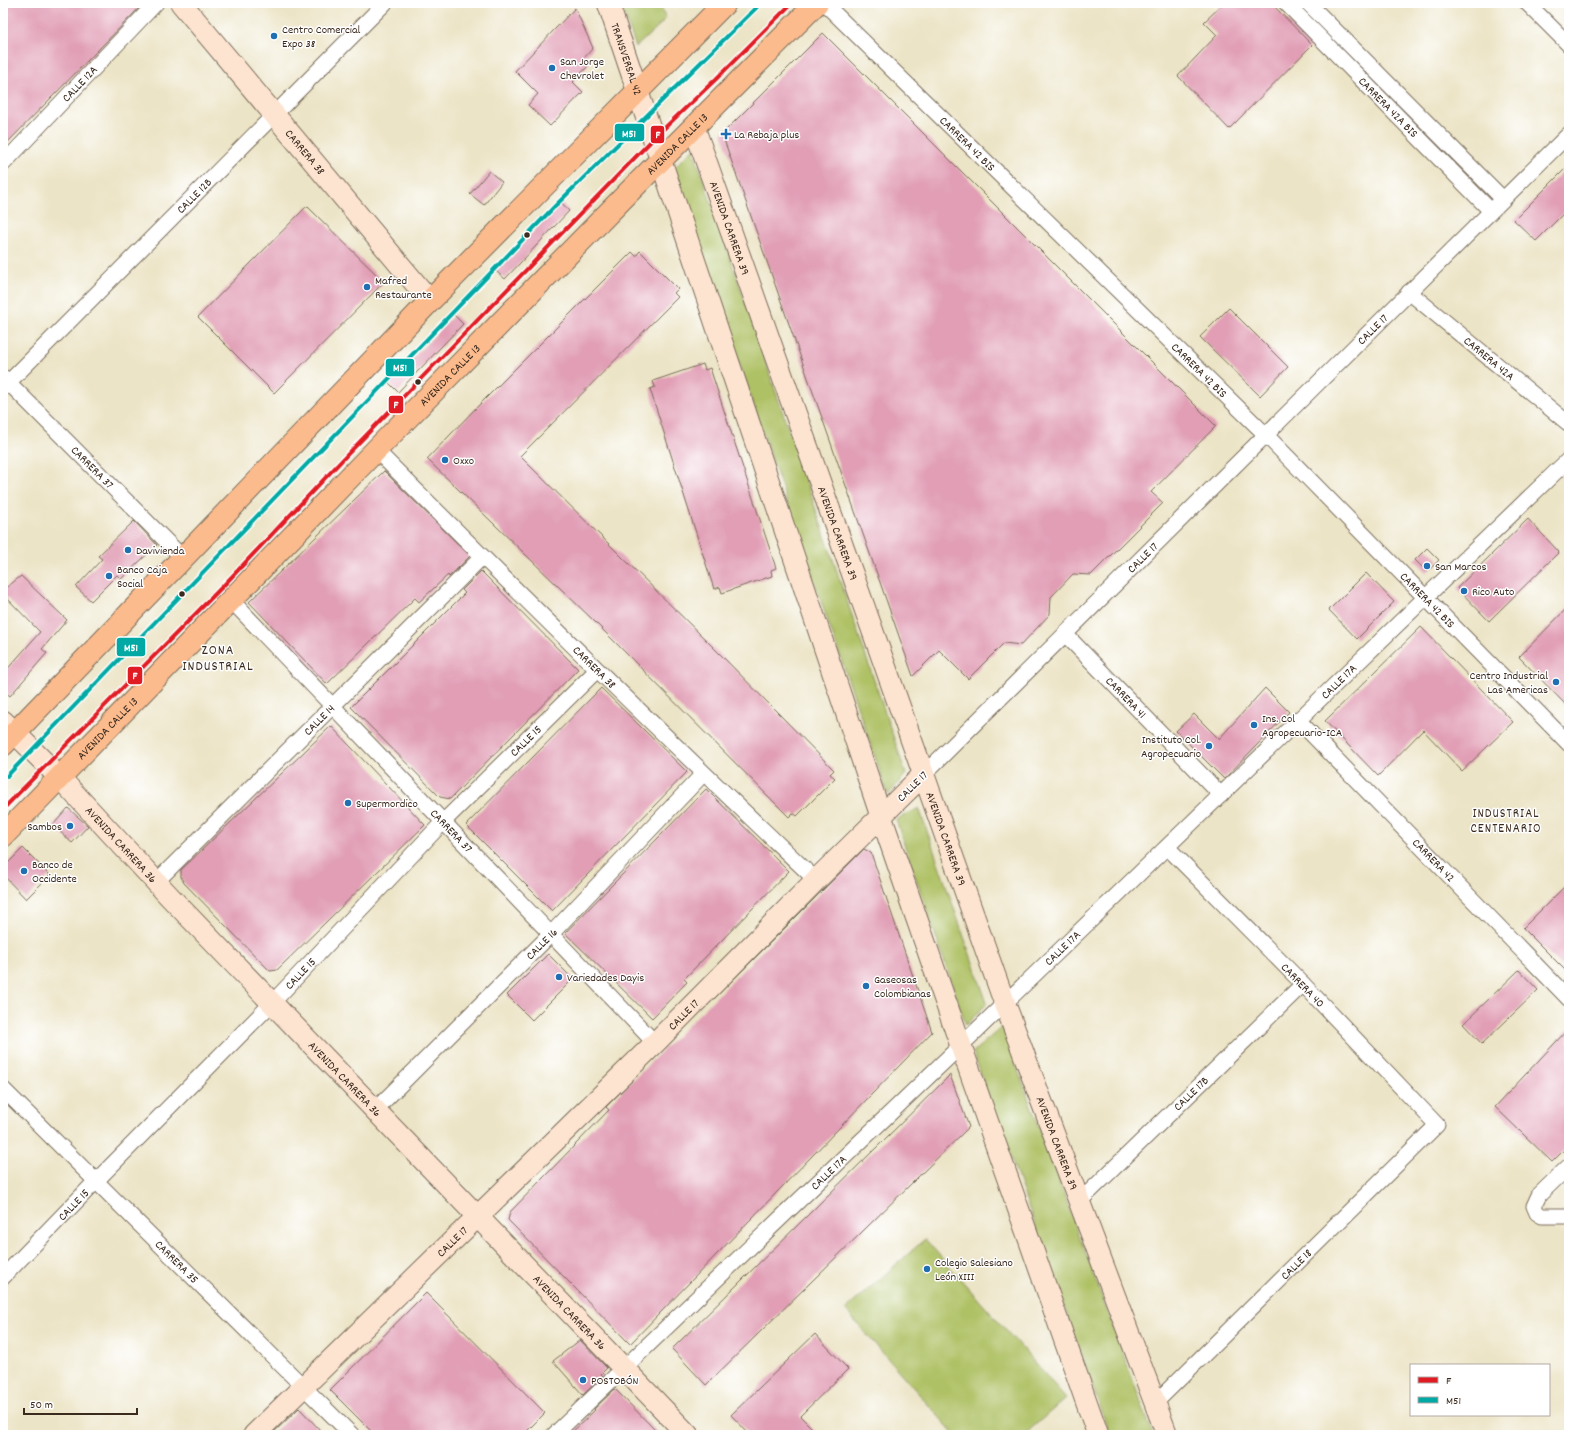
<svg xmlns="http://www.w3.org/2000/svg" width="1572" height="1438" font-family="Dekko,sans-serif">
	<rect width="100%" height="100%" fill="#fff"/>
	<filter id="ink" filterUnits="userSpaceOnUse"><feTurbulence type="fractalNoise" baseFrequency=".025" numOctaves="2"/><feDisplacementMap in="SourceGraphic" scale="8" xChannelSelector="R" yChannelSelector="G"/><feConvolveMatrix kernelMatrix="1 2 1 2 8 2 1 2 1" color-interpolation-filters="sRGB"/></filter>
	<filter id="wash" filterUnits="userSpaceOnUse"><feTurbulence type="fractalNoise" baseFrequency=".012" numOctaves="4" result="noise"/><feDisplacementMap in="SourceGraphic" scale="16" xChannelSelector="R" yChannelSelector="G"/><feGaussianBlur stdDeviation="0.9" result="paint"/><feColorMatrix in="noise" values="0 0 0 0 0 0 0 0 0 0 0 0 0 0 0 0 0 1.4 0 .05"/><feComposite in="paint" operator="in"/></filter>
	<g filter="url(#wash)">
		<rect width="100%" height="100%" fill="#ece4c6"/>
		<path fill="#afc165" stroke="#757642" d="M620,3H660L666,19L636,47Z
			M693,149L906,774L888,795L672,170Z
			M919,808L987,1003L966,1025L896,820Z
			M1002,1027L1153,1435H1110L973,1052Z
			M925,1239L1066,1398L1024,1435H955L845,1310Z"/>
		<g id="blocks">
			<path fill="#e19eb5" d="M3,3H144L3,147Z
				M1224,3H1271L1312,45L1229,129L1178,76L1217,35L1204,22Z
				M575,8L593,48L583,59L589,65L573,82L583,92L550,126L528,105L538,94L515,71Z
				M823,33L1216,426L1151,492L1163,503L1091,575L1073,574L1051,597L1050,614L1021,645L1004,643L968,679L939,650L913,676L722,134Z
				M1569,165V208L1536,241L1514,220Z
				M489,171L502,182L484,205L470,194Z
				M561,202L569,211L505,279L496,271Z
				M307,206L384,282L274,393L198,317Z
				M640,251L678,289L674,293L678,297L520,456L718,652L834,770L830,774L835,778L797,816L793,813L789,817L593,620L427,459L474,410L632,252L636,256Z
				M1229,308L1288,367L1260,396L1200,337Z
				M454,315L463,324L398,392L389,383Z
				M703,364L705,370L710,368L776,568L771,570L772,576L722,593L720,587L714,589L650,389L655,387L653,381Z
				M384,471L470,556L449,577L448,575L419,602L415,598L327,684L249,602Z
				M1528,519L1559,552L1489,621L1457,588Z
				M134,521L157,545L121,579L117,575L91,601L76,587L102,559L98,556Z
				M1427,548L1439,560L1427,572L1415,560Z
				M481,571L578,669L450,799L440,797L351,707L465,593L462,590Z
				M1366,573L1394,602L1357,639L1329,610Z
				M21,576L67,620L42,649L47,653L10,696L3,690V674L40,632L3,594V590Z
				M1569,606V708L1519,657Z
				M1421,627L1513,722L1462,771L1423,730L1378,776L1325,721Z
				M601,688L687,772L552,911L466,825Z
				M1265,688L1289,712L1224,779L1176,731L1194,714L1219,739Z
				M331,726L425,825L277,970L270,971L184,883L181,877V870Z
				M706,789L789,871L684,979L687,982L652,1018L565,933Z
				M68,808L88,826L72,843L53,825Z
				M23,848L50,875L26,899L3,875V868Z
				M864,849L871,853L932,1032L630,1344L508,1220L510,1212L609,1110L606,1107Z
				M1569,882V974L1523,928Z
				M548,954L573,979L532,1020L507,995Z
				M1519,970L1538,990L1482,1044L1463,1024Z
				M1569,1028V1145L1552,1162L1495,1107Z
				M950,1075L969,1127L706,1385L672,1349Z
				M426,1293L545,1413L523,1435H375L330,1390Z
				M815,1334L848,1369L800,1416L819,1435H750L731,1415Z
				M580,1340L607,1368L601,1374L603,1376L583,1395L553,1361Z
				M615,1389L660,1435H569L595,1410L594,1409Z
				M299,1408L325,1435H271Z"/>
		</g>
	</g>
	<g filter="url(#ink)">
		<use href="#blocks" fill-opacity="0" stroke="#796b59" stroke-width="1"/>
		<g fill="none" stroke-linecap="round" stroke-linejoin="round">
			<g stroke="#796b59" stroke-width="17">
				<g id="street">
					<path id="s1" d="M824,3L1266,435L1569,744"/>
					<path id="s2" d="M1286,3L1491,211"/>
					<path d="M1308,3L1503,199"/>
					<path d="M1527,3L1569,45"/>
					<path id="s3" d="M3,164L156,3"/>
					<path id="s4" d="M1409,292L1569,424"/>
					<path id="s5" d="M3,377L183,558"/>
					<path id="s6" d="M3,388L385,3"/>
					<path id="s7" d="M376,450C521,596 667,739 816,880"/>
					<path id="s8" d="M231,600L655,1043"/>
					<path id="s9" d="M1065,634L1221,795"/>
					<path id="s10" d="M1298,720L1569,999"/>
					<path id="s11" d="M923,775L1569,134"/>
					<path id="s12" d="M156,882L482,557"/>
					<path id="s13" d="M3,1089L352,1435"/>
					<path id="s14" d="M376,1109L551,934L703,774"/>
					<path d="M1569,1166L1539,1195L1534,1206L1537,1213L1542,1216H1569"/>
					<path id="s15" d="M1079,1202L1303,984"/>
					<path id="s16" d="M3,1277L96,1181L272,1003L443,822L597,670"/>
					<path id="s17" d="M1155,1403L1437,1125L1303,984L1167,847"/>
					<path id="s18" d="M554,1435L977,1030L1569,459"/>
				</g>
			</g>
			<g stroke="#796b59" stroke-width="23">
				<g id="secondary">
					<path id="s19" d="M181,3L430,301"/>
					<path id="s20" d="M608,3L881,816L961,1046L1098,1435"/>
					<path id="s21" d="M694,127L1005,1004L1167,1435"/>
					<path id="s22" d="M3,721L60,778L170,897L688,1435"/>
					<path id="s23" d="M254,1435L655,1043L816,880L923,775"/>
				</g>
			</g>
			<g stroke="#796b59" stroke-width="24">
				<g id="primary">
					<path d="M3,745L430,301L725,3"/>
					<path id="s24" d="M3,836L376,450L629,192L817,3"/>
				</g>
			</g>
			<use href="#street" stroke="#fff" stroke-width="15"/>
			<use href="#secondary" stroke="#fde4d1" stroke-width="21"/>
			<use href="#primary" stroke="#fbbb8d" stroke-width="22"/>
			<g stroke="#fff" stroke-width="7">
				<path id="bus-1" d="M3,809L224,585L346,456L653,139L716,79L792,3"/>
			</g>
			<g stroke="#fff" stroke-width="7">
				<path id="bus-2" d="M7,776L555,206L757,7"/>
			</g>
			<use href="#bus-1" stroke="#e01b24" stroke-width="4"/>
			<use href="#bus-2" stroke="#00a9a4" stroke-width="4"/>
		</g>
	</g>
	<g fill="#1f6fb2" stroke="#fff" stroke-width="1.5">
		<circle cx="274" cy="36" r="4"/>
		<circle cx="552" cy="68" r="4"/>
		<path d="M724 128h4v4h4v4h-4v4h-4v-4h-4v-4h4z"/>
		<circle cx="367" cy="287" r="4"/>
		<circle cx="445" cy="460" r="4"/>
		<circle cx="128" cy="550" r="4"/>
		<circle cx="1427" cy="566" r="4"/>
		<circle cx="109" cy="576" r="4"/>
		<circle cx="1464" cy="591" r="4"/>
		<circle cx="1556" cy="682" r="4"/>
		<circle cx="1254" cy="725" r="4"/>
		<circle cx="1209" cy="746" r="4"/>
		<circle cx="348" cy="803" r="4"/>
		<circle cx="70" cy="826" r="4"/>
		<circle cx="24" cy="871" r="4"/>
		<circle cx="559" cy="977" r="4"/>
		<circle cx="866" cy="986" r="4"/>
		<circle cx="927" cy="1269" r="4"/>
		<circle cx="583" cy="1380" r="4"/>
	</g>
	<g fill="#3b2a1e" stroke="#fff" stroke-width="1.5">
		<circle cx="527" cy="235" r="3.5"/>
		<circle cx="418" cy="382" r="3.5"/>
		<circle cx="182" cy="594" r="3.5"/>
	</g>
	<g text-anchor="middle" stroke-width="3" stroke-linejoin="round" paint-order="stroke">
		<g font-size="12" fill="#3b2a1e" stroke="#fff" text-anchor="start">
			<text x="282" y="33">Centro Comercial<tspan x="282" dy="14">Expo 38</tspan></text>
			<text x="560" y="65">San Jorge<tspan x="560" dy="14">Chevrolet</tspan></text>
			<text x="734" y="138">La Rebaja plus</text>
			<text x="375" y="284">Mafred<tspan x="375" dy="14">Restaurante</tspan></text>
			<text x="453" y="464">Oxxo</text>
			<text x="136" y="554">Davivienda</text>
			<text x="1435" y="570">San Marcos</text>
			<text x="117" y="573">Banco Caja<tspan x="117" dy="14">Social</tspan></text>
			<text x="1472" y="595">Rico Auto</text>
			<text x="1548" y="679" text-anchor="end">Centro Industrial<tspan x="1548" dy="14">Las Americas</tspan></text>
			<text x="1262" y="722">Ins. Col<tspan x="1262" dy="14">Agropecuario-ICA</tspan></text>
			<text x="1201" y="743" text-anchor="end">Instituto Col.<tspan x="1201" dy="14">Agropecuario</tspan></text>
			<text x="356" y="807">Supermordico</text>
			<text x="62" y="830" text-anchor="end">Sambos</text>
			<text x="32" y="868">Banco de<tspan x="32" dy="14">Occidente</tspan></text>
			<text x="567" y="981">Variedades Dayis</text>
			<text x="874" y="983">Gaseosas<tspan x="874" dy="14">Colombianas</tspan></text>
			<text x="935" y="1266">Colegio Salesiano<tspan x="935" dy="14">León XIII</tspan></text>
			<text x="591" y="1384">POSTOBÓN</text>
		</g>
		<g font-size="12" fill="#3b2a1e" stroke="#fff">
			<text dy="4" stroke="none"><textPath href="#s20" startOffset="59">TRANSVERSAL 42</textPath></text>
			<text dy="4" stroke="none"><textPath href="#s3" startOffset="111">CALLE 12A</textPath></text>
			<text dy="4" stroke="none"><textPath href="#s2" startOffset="146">CARRERA 42A BIS</textPath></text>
			<text dy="4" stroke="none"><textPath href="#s24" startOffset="966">AVENIDA CALLE 13</textPath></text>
			<text dy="4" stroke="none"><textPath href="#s1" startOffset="201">CARRERA 42 BIS</textPath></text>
			<text dy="4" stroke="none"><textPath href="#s19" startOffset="194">CARRERA 38</textPath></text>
			<text dy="4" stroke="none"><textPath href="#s6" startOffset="271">CALLE 12B</textPath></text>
			<text dy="4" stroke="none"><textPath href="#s21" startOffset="107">AVENIDA CARRERA 39</textPath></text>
			<text dy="4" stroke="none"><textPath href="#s11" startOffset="633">CALLE 17</textPath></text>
			<text dy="4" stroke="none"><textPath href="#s4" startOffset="104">CARRERA 42A</textPath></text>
			<text dy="4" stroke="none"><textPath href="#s1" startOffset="525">CARRERA 42 BIS</textPath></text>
			<text dy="4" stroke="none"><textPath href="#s24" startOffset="642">AVENIDA CALLE 13</textPath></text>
			<text dy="4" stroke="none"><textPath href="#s5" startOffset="127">CARRERA 37</textPath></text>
			<text dy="4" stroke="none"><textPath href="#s21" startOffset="431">AVENIDA CARRERA 39</textPath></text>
			<text dy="4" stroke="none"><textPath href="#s11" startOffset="309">CALLE 17</textPath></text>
			<text dy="4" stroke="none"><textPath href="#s1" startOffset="849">CARRERA 42 BIS</textPath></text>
			<text dy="4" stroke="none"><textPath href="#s7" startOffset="308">CARRERA 38</textPath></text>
			<text dy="4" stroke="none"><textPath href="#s18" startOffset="1088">CALLE 17A</textPath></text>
			<text dy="4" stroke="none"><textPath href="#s9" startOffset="88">CARRERA 41</textPath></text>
			<text dy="4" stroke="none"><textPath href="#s12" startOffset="230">CALLE 14</textPath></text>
			<text dy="4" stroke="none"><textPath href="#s24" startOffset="150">AVENIDA CALLE 13</textPath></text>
			<text dy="4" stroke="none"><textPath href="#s16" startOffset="749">CALLE 15</textPath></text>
			<text transform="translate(912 786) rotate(-45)" y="4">CALLE 17</text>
			<text dy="4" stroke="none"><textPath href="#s8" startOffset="319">CARRERA 37</textPath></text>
			<text dy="4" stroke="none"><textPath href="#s21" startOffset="755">AVENIDA CARRERA 39</textPath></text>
			<text dy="4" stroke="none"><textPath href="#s22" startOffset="171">AVENIDA CARRERA 36</textPath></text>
			<text dy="4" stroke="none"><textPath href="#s10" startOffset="195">CARRERA 42</textPath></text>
			<text dy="4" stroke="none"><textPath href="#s14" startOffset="234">CALLE 16</textPath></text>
			<text dy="4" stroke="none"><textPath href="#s18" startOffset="704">CALLE 17A</textPath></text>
			<text dy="4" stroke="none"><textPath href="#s16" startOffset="425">CALLE 15</textPath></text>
			<text transform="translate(1303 985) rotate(46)" y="4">CARRERA 40</text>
			<text dy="4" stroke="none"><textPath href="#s23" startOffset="601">CALLE 17</textPath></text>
			<text dy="4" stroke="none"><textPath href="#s22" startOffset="495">AVENIDA CARRERA 36</textPath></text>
			<text dy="4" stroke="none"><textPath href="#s15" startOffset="156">CALLE 17B</textPath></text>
			<text dy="4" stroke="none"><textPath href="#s21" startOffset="1079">AVENIDA CARRERA 39</textPath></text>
			<text dy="4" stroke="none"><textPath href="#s18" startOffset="380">CALLE 17A</textPath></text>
			<text dy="4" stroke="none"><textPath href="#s16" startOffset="101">CALLE 15</textPath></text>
			<text dy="4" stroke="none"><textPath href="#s23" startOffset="277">CALLE 17</textPath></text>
			<text dy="4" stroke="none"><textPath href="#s13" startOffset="245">CARRERA 35</textPath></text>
			<text dy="4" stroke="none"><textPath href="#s17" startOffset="198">CALLE 18</textPath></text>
			<text dy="4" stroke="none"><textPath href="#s22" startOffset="819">AVENIDA CARRERA 36</textPath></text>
		</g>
		<g font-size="13" letter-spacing="1" fill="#3b2a1e" stroke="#fff">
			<text x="1506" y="817">INDUSTRIAL<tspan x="1506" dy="15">CENTENARIO</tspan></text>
		</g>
		<g font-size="14" letter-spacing="1" fill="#3b2a1e" stroke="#fff">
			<text x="218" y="654">ZONA<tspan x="218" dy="16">INDUSTRIAL</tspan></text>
		</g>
	</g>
	<g stroke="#fff" stroke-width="1.5">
		<rect x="614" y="123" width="31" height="19" rx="4" fill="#00a9a4"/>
		<rect x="650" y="125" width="15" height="19" rx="4" fill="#e01b24"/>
		<rect x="385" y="358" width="30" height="19" rx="4" fill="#00a9a4"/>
		<rect x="388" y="395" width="16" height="19" rx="4" fill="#e01b24"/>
		<rect x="116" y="637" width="30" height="20" rx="4" fill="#00a9a4"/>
		<rect x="127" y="666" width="16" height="19" rx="4" fill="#e01b24"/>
	</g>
	<g font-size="11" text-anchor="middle" font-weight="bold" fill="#fff">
		<text x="629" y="137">M51</text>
		<text x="658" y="138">F</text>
		<text x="400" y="371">M51</text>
		<text x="396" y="408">F</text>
		<text x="131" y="651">M51</text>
		<text x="135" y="679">F</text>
	</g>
	<rect width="1572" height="1438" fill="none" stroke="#fff" stroke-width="16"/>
	<rect x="1410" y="1364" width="140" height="52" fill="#ffffff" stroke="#b1aaa5"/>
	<rect x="1418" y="1377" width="20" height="6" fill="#e01b24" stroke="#b1aaa5"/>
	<text x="1446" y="1384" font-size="12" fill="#3b2a1e">F</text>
	<rect x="1418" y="1397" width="20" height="6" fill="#00a9a4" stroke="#b1aaa5"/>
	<text x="1446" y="1404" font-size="12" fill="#3b2a1e">M51</text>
	<path d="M24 1408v6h113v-6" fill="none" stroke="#3b2a1e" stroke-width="2"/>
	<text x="30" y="1408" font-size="12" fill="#3b2a1e" stroke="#ffffff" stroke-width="3" paint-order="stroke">50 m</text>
</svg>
